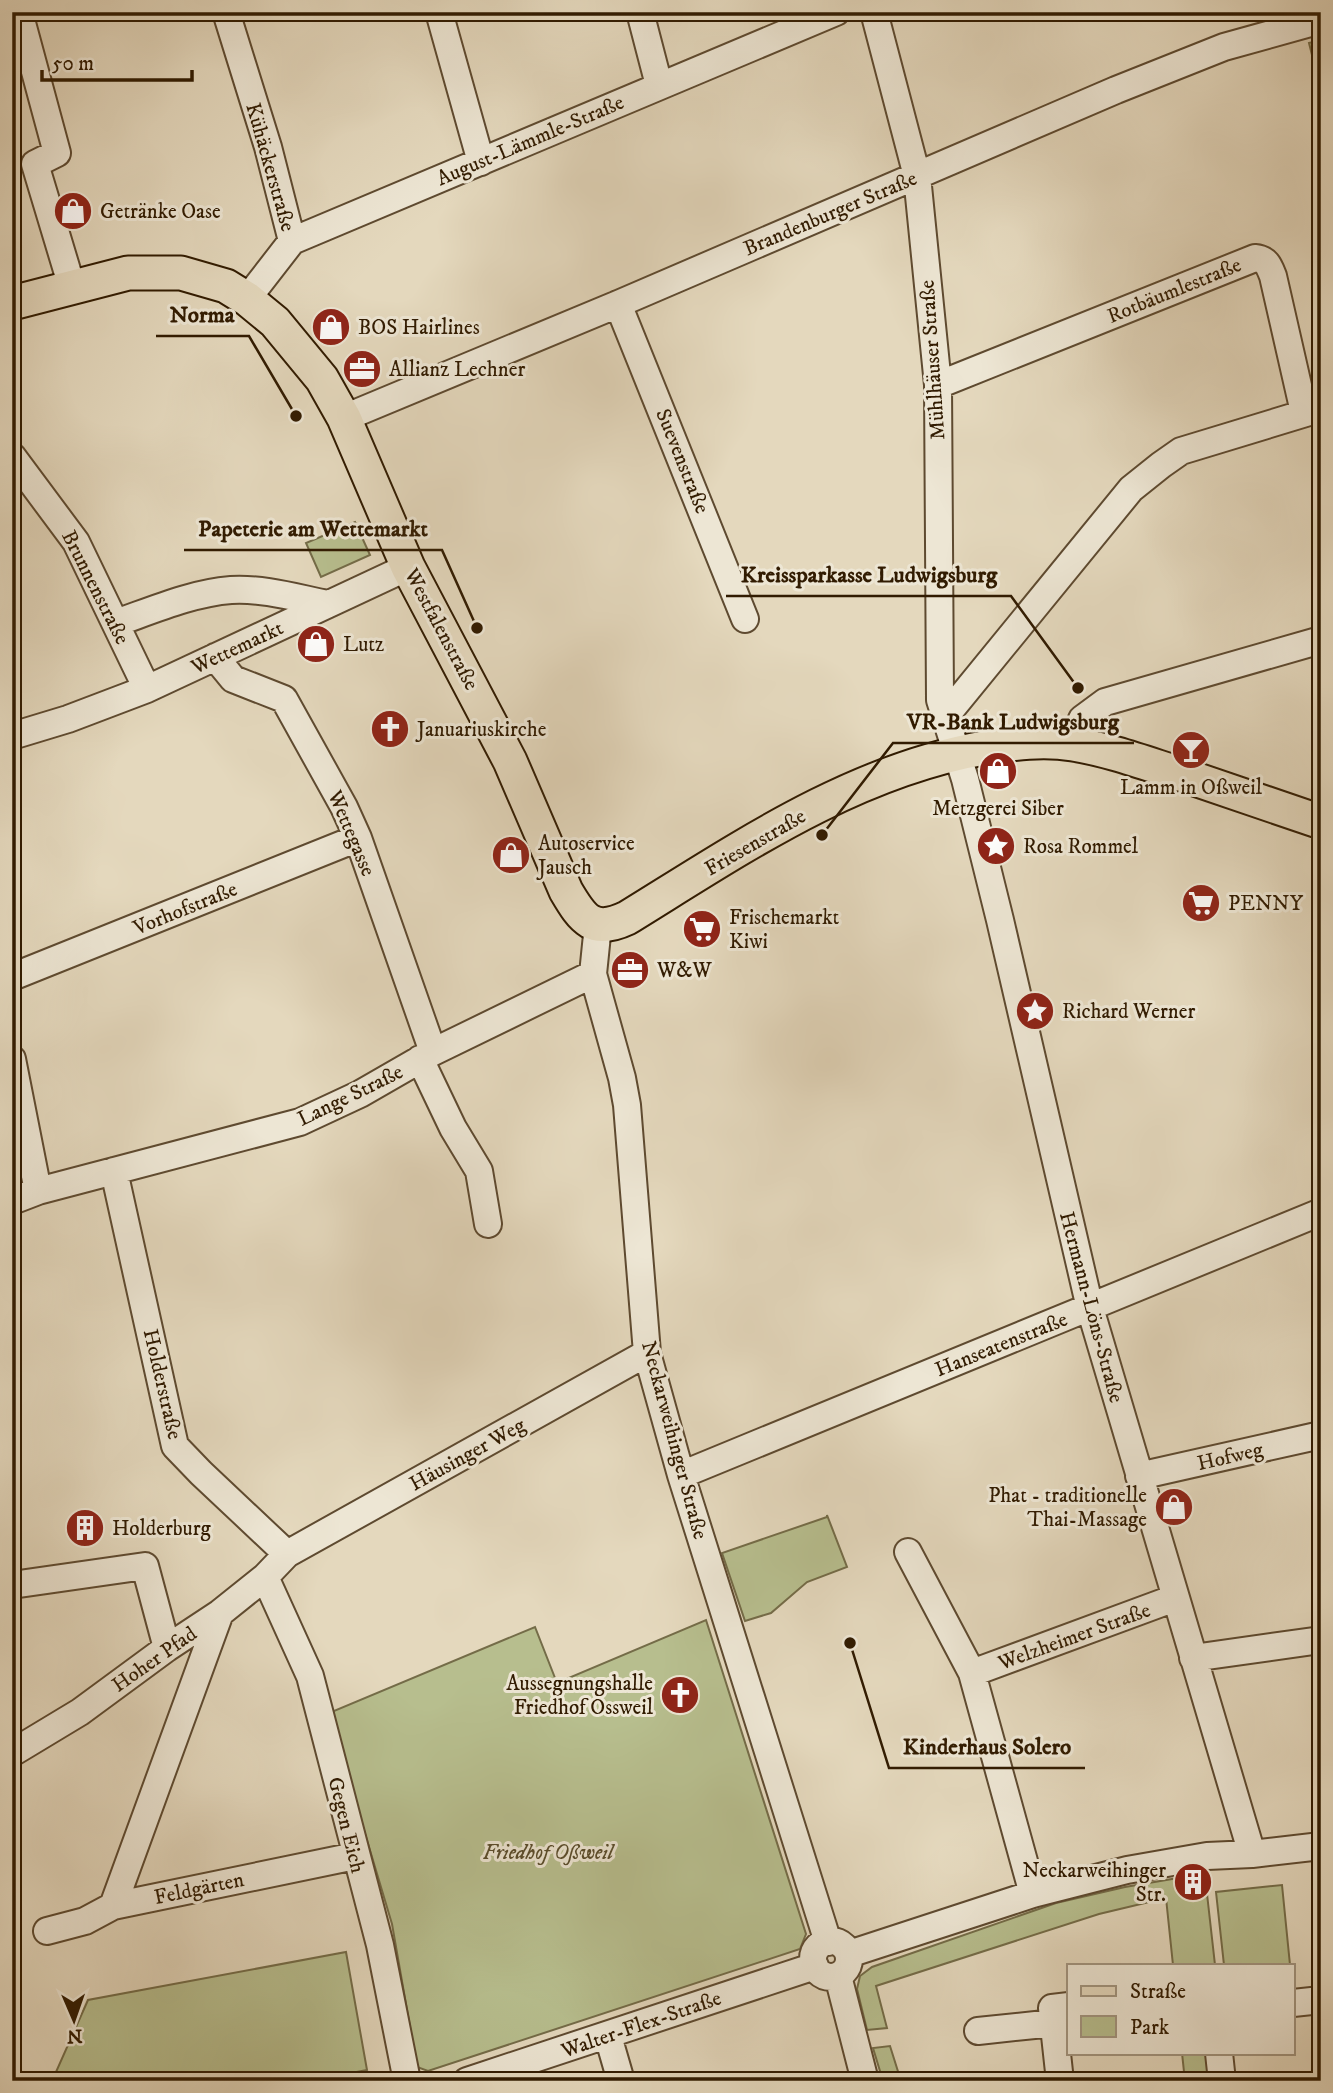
<svg xmlns="http://www.w3.org/2000/svg" width="1333" height="2093" font-family="'IM FELL DW Pica',serif">
	<rect width="100%" height="100%" fill="#e4d8bd"/>
	<filter id="stains"><feTurbulence type="fractalNoise" baseFrequency=".00286" numOctaves="4"/><feColorMatrix values="0 0 0 0 .2 0 0 0 0 .09 0 0 0 0 .02 0 0 0 .5 -.17"/></filter>
	<radialGradient id="worn" r=".72"><stop offset=".6" stop-color="#630" stop-opacity="0"/><stop offset="1" stop-color="#630" stop-opacity=".3"/></radialGradient>
	<path fill="#b7be8e" stroke="#746c48" stroke-width="2" d="M1321,40V91L1309,43Z
		M355,522L370,555L321,577L306,543Z
		M827,1515L847,1567L807,1582L771,1613L745,1621L722,1553L827,1517Z
		M706,1620L806,1934L800,1949L428,2071L417,2067L392,1924L329,1713L535,1627L557,1683Z
		M1184,1877L1186,1887L1206,1885L1215,1965H1173L1166,1898L1099,1914L876,1986L887,2028L867,2030L857,1989L860,1976L872,1967L1056,1903L1125,1887Z
		M1282,1885L1290,1965H1224L1216,1892Z
		M346,1952L367,2070L309,2081H52L88,2000Z
		M890,2046L901,2081H883L873,2048Z
		M1182,2053H1208L1211,2081H1185Z"/>
	<g fill="none" stroke-linecap="round" stroke-linejoin="round">
		<g stroke="#5e4a30" stroke-width="30">
			<path id="minor" d="M19,12L57,153L35,164L72,287
				M226,12L268,147L292,241
				M439,12L481,162
				M640,12L659,85
				M874,12L917,176L938,385L940,700L965,779L1000,920L1090,1308L1252,1854
				M247,299L292,241L836,12
				M618,304L745,619
				M938,385L1255,258C1267,259 1269,266 1273,276L1304,412
				M344,418L618,304L1116,90L1224,47L1321,20
				M12,456L76,542L147,689
				M116,623C153,610 192,593 231,590C263,588 297,598 328,604
				M215,657L233,679L284,699L344,807L358,838L433,1052
				M944,718L1131,489L1161,465L1181,451L1319,409
				M12,736L68,719L147,689L408,567
				M1072,744L1082,719L1105,702L1321,640
				M598,925L593,974L622,1078L627,1105L647,1353L681,1475L828,1942
				M12,977L358,838
				M12,1059L38,1191
				M420,1059L453,1128L479,1171L488,1224
				M114,1171L175,1446L201,1473L287,1554
				M12,1201L38,1191L114,1171L300,1122L360,1094L433,1052L593,974
				M681,1475L1321,1212
				M1139,1476L1321,1435
				M908,1552L972,1673
				M265,1577L310,1676L380,1945L407,2081
				M12,1585L145,1566L167,1648
				M1193,1658L1321,1640
				M12,1753L80,1712L167,1648L220,1613L265,1577L287,1554L647,1353
				M1033,1894L972,1673L1175,1598
				M113,1906L220,1613
				M47,1931L85,1921L113,1906L355,1856
				M813 1959a18 18 0 1 1 36 0a18 18 0 1 1-36 0Z
				M849,1954L1033,1894L1127,1870L1207,1856L1252,1854L1321,1846
				M838,1976L865,2081
				M1293,2003L1321,2000
				M978,2031L1054,2023
				M608,2036L621,2081
				M1219,2053L1222,2081
				M467,2081L815,1966
				M1060,2081L1052,2008L1069,2006"/>
		</g>
		<g stroke="#311b01" stroke-width="37">
			<path id="major" d="M12,303L128,273H181L226,286L247,299L275,322L322,379L344,418L408,567L510,761L566,891C583,920 593,934 627,918C739,849 852,771 984,748C1014,743 1043,739 1073,744C1110,750 1145,763 1180,774C1227,790 1274,806 1321,822"/>
		</g>
		<use href="#minor" stroke="#ede6d4" stroke-width="26"/>
		<use href="#major" stroke="#e4d8bd" stroke-width="33"/>
	</g>
	<defs>
		<g id="shop-disc" transform="scale(2.0125)"><circle r="9.5" fill="#8f2418" stroke="#ede6d4"/><path d="M-5-2.5h2.3a2.7 3.5 0 0 1 5.4 0H5L5.5 6h-11ZM-1.5-2.5h3a1.5 2.3 0 0 0-3 0Z" fill="#fff"/></g>
		<g id="office-disc" transform="scale(2.0125)"><circle r="9.5" fill="#8f2418" stroke="#ede6d4"/><path d="M-6-3h4V-5.5h4V-3h4V5H-6ZM-1-4.5V-3h2v-1.5ZM-6 0V1H6V0Z" fill="#fff"/></g>
		<g id="church-disc" transform="scale(2.0125)"><circle r="9.5" fill="#8f2418" stroke="#ede6d4"/><path d="M-1.2-6h2.4v3.5h3.3v2.4h-3.3V6h-2.4V-.1h-3.3v-2.4h3.3Z" fill="#fff"/></g>
		<g id="bar-disc" transform="scale(2.0125)"><circle r="9.5" fill="#8f2418" stroke="#ede6d4"/><path d="M-6-5H6L.8 .8V4.5H3.5V6h-7V4.5H-.8V.8Z" fill="#fff"/></g>
		<g id="sight-disc" transform="scale(2.0125)"><circle r="9.5" fill="#8f2418" stroke="#ede6d4"/><path d="M0-6L1.8-2.2L6-1.7L2.9 1.2L3.7 5.4L0 3.3L-3.7 5.4L-2.9 1.2L-6-1.7L-1.8-2.2Z" fill="#fff"/></g>
		<g id="supermarket-disc" transform="scale(2.0125)"><circle r="9.5" fill="#8f2418" stroke="#ede6d4"/><path d="M-6-5.5h2.5l.6 2H6L4.5 2H-2.5L-4.4-4H-6ZM-1.5 3.2a1.3 1.3 0 1 0 .1 0ZM3 3.2a1.3 1.3 0 1 0 .1 0Z" fill="#fff"/></g>
		<g id="building-disc" transform="scale(2.0125)"><circle r="9.5" fill="#8f2418" stroke="#ede6d4"/><path d="M-4-6H4V6H1V3H-1V6H-4ZM-2.5-4.3h1.7v1.8h-1.7ZM.8-4.3h1.7v1.8H.8ZM-2.5-1h1.7V.8h-1.7ZM.8-1h1.7V.8H.8Z" fill="#fff"/></g>
	</defs>
	<g fill-rule="evenodd">
		<use href="#shop-disc" x="73" y="211"/>
		<use href="#shop-disc" x="331" y="327"/>
		<use href="#office-disc" x="362" y="369"/>
		<use href="#shop-disc" x="316" y="644"/>
		<use href="#church-disc" x="390" y="729"/>
		<use href="#bar-disc" x="1191" y="750"/>
		<use href="#shop-disc" x="998" y="771"/>
		<use href="#sight-disc" x="996" y="846"/>
		<use href="#shop-disc" x="511" y="855"/>
		<use href="#supermarket-disc" x="1201" y="903"/>
		<use href="#supermarket-disc" x="702" y="929"/>
		<use href="#office-disc" x="630" y="970"/>
		<use href="#sight-disc" x="1035" y="1011"/>
		<use href="#shop-disc" x="1174" y="1507"/>
		<use href="#building-disc" x="85" y="1528"/>
		<use href="#church-disc" x="680" y="1695"/>
		<use href="#building-disc" x="1193" y="1882"/>
	</g>
	<g text-anchor="middle" stroke-width="6" stroke-linejoin="round" paint-order="stroke">
		<g font-size="21" fill="#311b01" stroke="#ede6d4">
			<text transform="translate(530 140) rotate(-23)" y="7">August-Lämmle-Straße</text>
			<text transform="translate(271 167) rotate(74)" y="7">Kühäckerstraße</text>
			<text transform="translate(830 213) rotate(-23)" y="7">Brandenburger Straße</text>
			<text transform="translate(1174 290) rotate(-22)" y="7">Rotbäumlestraße</text>
			<text transform="translate(932 360) rotate(-94)" y="7">Mühlhäuser Straße</text>
			<text transform="translate(683 461) rotate(68)" y="7">Suevenstraße</text>
			<text transform="translate(96 587) rotate(63)" y="7">Brunnenstraße</text>
			<text transform="translate(442 629) rotate(62)" y="7">Westfalenstraße</text>
			<text transform="translate(237 647) rotate(-25)" y="7">Wettemarkt</text>
			<text transform="translate(352 833) rotate(67)" y="7">Wettegasse</text>
			<text transform="translate(755 842) rotate(-30)" y="7">Friesenstraße</text>
			<text transform="translate(185 908) rotate(-22)" y="7">Vorhofstraße</text>
			<text transform="translate(350 1095) rotate(-26)" y="7">Lange Straße</text>
			<text transform="translate(1092 1307) rotate(75)" y="7">Hermann-Löns-Straße</text>
			<text transform="translate(1001 1344) rotate(-22)" y="7">Hanseatenstraße</text>
			<text transform="translate(163 1384) rotate(77)" y="7">Holderstraße</text>
			<text transform="translate(675 1440) rotate(75)" y="7">Neckarweihinger Straße</text>
			<text transform="translate(467 1454) rotate(-29)" y="7">Häusinger Weg</text>
			<text transform="translate(1230 1456) rotate(-13)" y="7">Hofweg</text>
			<text transform="translate(1074 1636) rotate(-20)" y="7">Welzheimer Straße</text>
			<text transform="translate(154 1659) rotate(-35)" y="7">Hoher Pfad</text>
			<text transform="translate(347 1825) rotate(76)" y="7">Gegen Eich</text>
			<text transform="translate(199 1888) rotate(-12)" y="7">Feldgärten</text>
			<text transform="translate(641 2024) rotate(-19)" y="7">Walter-Flex-Straße</text>
		</g>
		<g font-size="21" fill="#311b01" stroke="#ede6d4" text-anchor="start">
			<text x="100" y="218">Getränke Oase</text>
			<text x="358" y="334">BOS Hairlines</text>
			<text x="389" y="376">Allianz Lechner</text>
			<text x="343" y="651">Lutz</text>
			<text x="417" y="736">Januariuskirche</text>
			<text x="1191" y="794" text-anchor="middle">Lamm in Oßweil</text>
			<text x="998" y="815" text-anchor="middle">Metzgerei Siber</text>
			<text x="538" y="850">Autoservice<tspan x="538" dy="24">Jausch</tspan></text>
			<text x="1023" y="853">Rosa Rommel</text>
			<text x="1228" y="910">PENNY</text>
			<text x="729" y="924">Frischemarkt<tspan x="729" dy="24">Kiwi</tspan></text>
			<text x="657" y="977">W&amp;W</text>
			<text x="1062" y="1018">Richard Werner</text>
			<text x="1147" y="1502" text-anchor="end">Phat - traditionelle<tspan x="1147" dy="24">Thai-Massage</tspan></text>
			<text x="112" y="1535">Holderburg</text>
			<text x="653" y="1690" text-anchor="end">Aussegnungshalle<tspan x="653" dy="24">Friedhof Ossweil</tspan></text>
			<text x="1166" y="1877" text-anchor="end">Neckarweihinger<tspan x="1166" dy="24">Str.</tspan></text>
		</g>
		<g font-size="21" font-style="italic" fill="#594c2b" stroke="#ede6d4">
			<text x="548" y="1859">Friedhof Oßweil</text>
		</g>
	</g>
	<path fill="none" stroke="#311b01" stroke-width="2.5" d="M296 416L249 336H156M477 628L442 550H184M1078 688L1011 596H726M822 835L893 743H1134M850 1643L889 1768H1085"/>
	<g fill="#311b01" stroke="#ede6d4" stroke-width="2.5">
		<circle cx="296" cy="416" r="7"/>
		<circle cx="477" cy="628" r="7"/>
		<circle cx="1078" cy="688" r="7"/>
		<circle cx="822" cy="835" r="7"/>
		<circle cx="850" cy="1643" r="7"/>
	</g>
	<g font-size="23" text-anchor="middle" font-weight="bold" fill="#311b01" stroke="#ede6d4" stroke-width="6" stroke-linejoin="round" paint-order="stroke">
		<text x="202" y="322">Norma</text>
		<text x="313" y="536">Papeterie am Wettemarkt</text>
		<text x="869" y="582">Kreissparkasse Ludwigsburg</text>
		<text x="1013" y="729">VR-Bank Ludwigsburg</text>
		<text x="987" y="1754">Kinderhaus Solero</text>
	</g>
	<rect width="1333" height="2093" fill="none" stroke="#e4d8bd" stroke-width="42"/>
	<rect x="14" y="14" width="1305" height="2065" fill="none" stroke="#311b01" stroke-width="3.5"/>
	<rect x="21" y="21" width="1291" height="2051" fill="none" stroke="#311b01" stroke-width="2"/>
	<rect x="1067" y="1964" width="228" height="91" fill="#ede6d4" stroke="#a29580" stroke-width="2"/>
	<rect x="1081" y="1986" width="35" height="10" fill="#e4d8bd" stroke="#a29580" stroke-width="2"/>
	<text x="1130" y="1998" font-size="21" fill="#311b01">Straße</text>
	<rect x="1081" y="2016" width="35" height="21" fill="#b7be8e" stroke="#a29580" stroke-width="2"/>
	<text x="1130" y="2034" font-size="21" fill="#311b01">Park</text>
	<g transform="translate(74 2020) rotate(178)" stroke="#ede6d4" stroke-width="5" paint-order="stroke">
	<path d="M0-5L12 26L0 18L-12 26Z" fill="#311b01"/>
	<text y="-10" font-size="19" font-weight="bold" text-anchor="middle" fill="#311b01">N</text>
	</g>
	<path d="M42 70v10h150v-10" fill="none" stroke="#311b01" stroke-width="3.5"/>
	<text x="52" y="70" font-size="21" fill="#311b01" stroke="#ede6d4" stroke-width="5" paint-order="stroke">50 m</text>
	<rect width="100%" height="100%" filter="url(#stains)"/>
	<rect width="100%" height="100%" fill="url(#worn)"/>
</svg>
